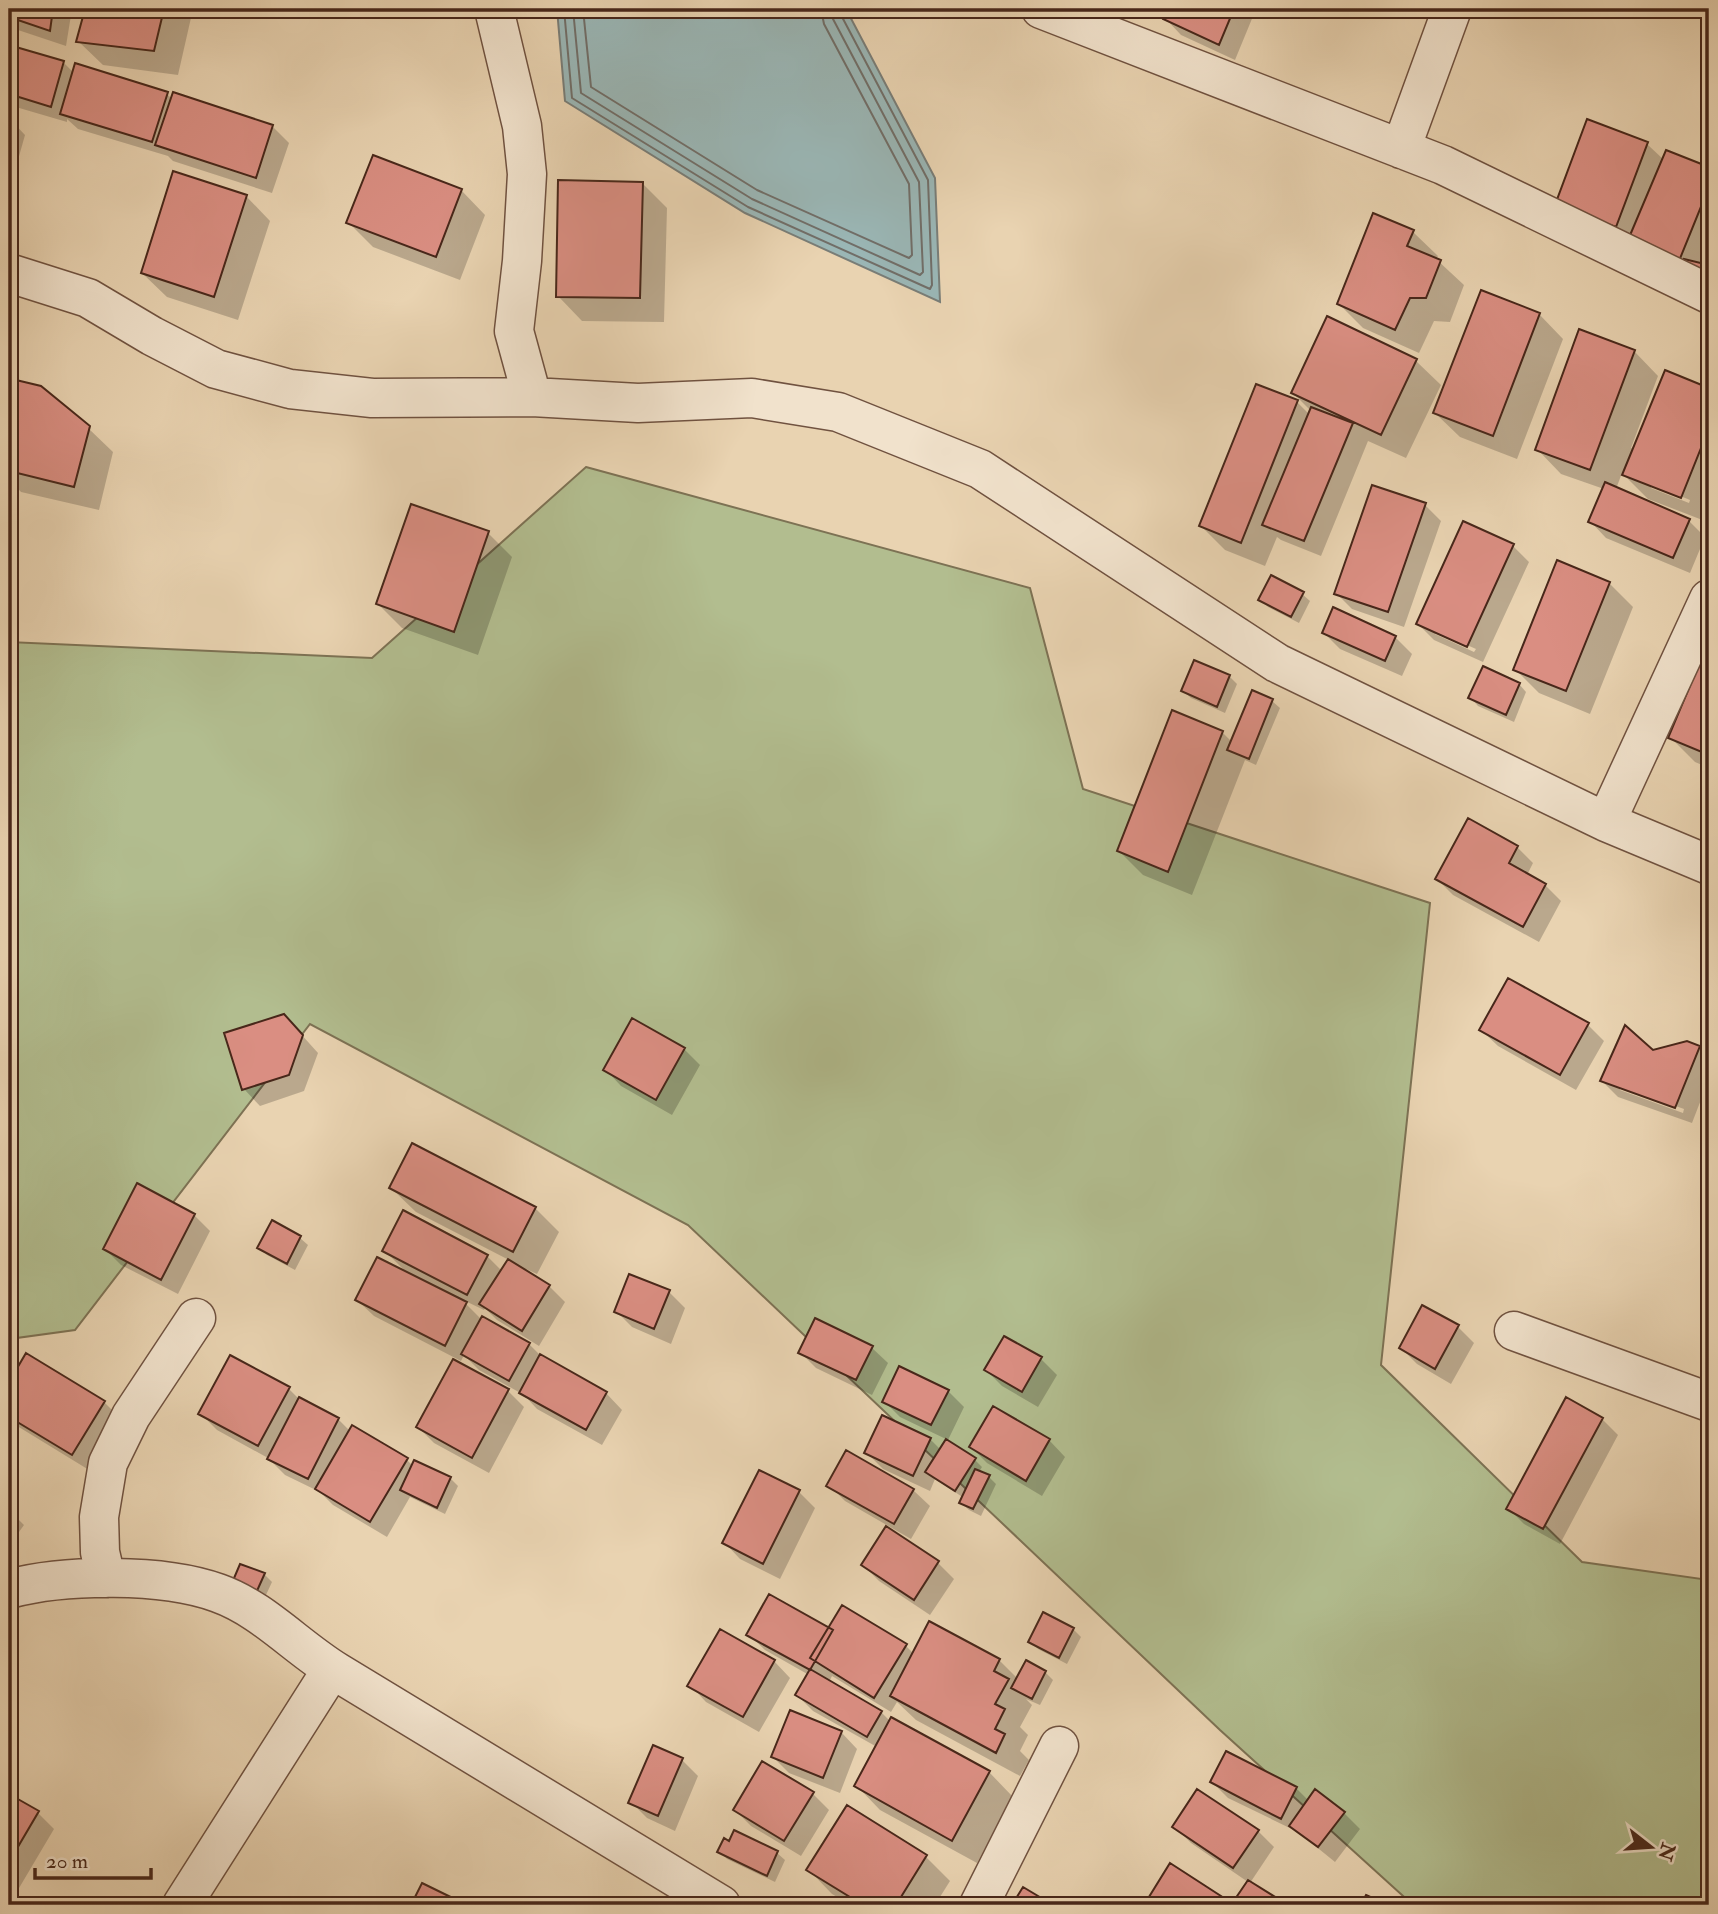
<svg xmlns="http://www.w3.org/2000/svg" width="1718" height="1914" font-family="'IM FELL Double Pica',serif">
	<rect width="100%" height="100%" fill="#e9d3b1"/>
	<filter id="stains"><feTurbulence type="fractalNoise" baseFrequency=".00286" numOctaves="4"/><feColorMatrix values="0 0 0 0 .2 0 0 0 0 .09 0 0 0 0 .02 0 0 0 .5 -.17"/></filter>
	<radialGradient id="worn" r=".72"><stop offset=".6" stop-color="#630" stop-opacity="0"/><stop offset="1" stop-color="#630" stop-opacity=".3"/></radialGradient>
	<path fill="#b2bd8f" stroke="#7d7254" stroke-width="2" d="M586,467L1030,588L1083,789L1430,903L1381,1365L1582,1562L1709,1580V1905H1413L1220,1730L688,1225L310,1024L75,1330L9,1339V642L372,658Z"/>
	<path fill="#9ab6b5" stroke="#797d77" stroke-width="2" d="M557,9H846L935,178L940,302L745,213L565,101Z"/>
	<path fill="#0003" fill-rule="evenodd" d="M9,9H72L66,46L9,27Z
		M87,9H193L178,75L103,65L78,41Z
		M1168,9H1256L1235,60L1181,35L1165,18Z
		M9,46L64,63L74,73L167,94L172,99L174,94L273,127L289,143L272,193L173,161L168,156L78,129L67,119V122L9,105Z
		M9,118L25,135L9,192Z
		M1588,121L1647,144L1664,160L1667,152L1709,169V241L1699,265L1709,267V290L1573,220Z
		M642,183L667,208L664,322L582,321L558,296Z
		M461,190L485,215L460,280L373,247L349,223Z
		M246,196L270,221L238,320L167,297L142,273Z
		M1413,232L1438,256L1436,259L1464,285L1450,322L1434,321L1419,353L1363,328L1339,304Z
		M1539,314L1563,339L1517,459L1460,437L1435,413Z
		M1328,319L1416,361L1441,385L1406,458L1368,441L1321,556L1281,540L1277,537L1265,566L1225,550L1201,526L1297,402L1310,415L1311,411L1293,393Z
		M1634,351L1658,376L1631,448L1634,449L1666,372L1709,390V512L1705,521L1648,499L1622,473L1616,489L1689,521L1705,537L1690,573L1606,538L1590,521L1604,489L1561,474L1537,449ZM1651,484L1690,500L1689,503L1651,488Z
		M17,382L88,428L113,452L99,510L21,492L9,479V418Z
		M1425,505L1441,521L1404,627L1352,609L1336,593Z
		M488,533L512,557L478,655L402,628L378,604Z
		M1513,546L1529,562L1483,662L1434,640L1418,624ZM1435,631L1476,649L1474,652L1435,634Z
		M1609,583L1633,607L1590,714L1539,693L1515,669Z
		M1302,594L1310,601L1299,623L1268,607L1260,599Z
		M1334,610L1395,637L1412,654L1402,676L1340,649L1324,633Z
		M1709,645V768L1695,762L1670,737Z
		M1229,676L1237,684L1225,713L1191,698L1183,691Z
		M1519,684L1526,692L1514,722L1478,706L1471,698Z
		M1253,693L1272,701L1280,708L1256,765L1245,760L1192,895L1143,875L1119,851L1222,732L1232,742Z
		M1468,821L1517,847L1533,863L1527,875L1545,885L1561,901L1539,942L1453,895L1437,879Z
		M1588,1025L1604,1041L1576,1090L1498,1046L1481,1030Z
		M300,1033L318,1053L304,1091L260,1106L244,1089L227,1034Z
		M1687,1043L1699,1048L1709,1058V1079L1692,1123L1618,1097L1602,1081L1652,1052ZM1620,1086L1684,1109L1683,1113L1620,1090Z
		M684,1049L700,1065L672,1115L621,1086L605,1069Z
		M391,1188L535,1208L559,1232L537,1274L526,1269L525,1271L549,1286L565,1302L539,1346L497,1320L485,1308L484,1310L461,1299L482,1320L529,1344L543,1358L606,1393L622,1410L602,1445L537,1409L524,1395L479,1370L464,1355L461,1361L374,1316L357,1300L406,1272L384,1250L487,1256L502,1271L509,1260L416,1212Z
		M194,1215L210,1231L178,1294L121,1265L105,1249Z
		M272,1223L300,1238L308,1245L295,1270L267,1255L259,1248Z
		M669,1292L685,1308L671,1344L632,1327L616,1311Z
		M1458,1327L1474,1343L1451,1384L1417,1364L1401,1348Z
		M871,1347L888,1363L872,1395L816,1368L800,1352Z
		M27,1355L104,1402L120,1418L89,1470L9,1421V1385Z
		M1041,1359L1057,1375L1038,1407L1002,1386L986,1370Z
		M289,1389L300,1400L338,1419L351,1432L406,1459L413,1466L450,1478L458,1486L445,1514L410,1497L387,1537L333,1505L320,1492L285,1475L268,1458L217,1430L201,1414Z
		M508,1391L524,1407L489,1473L434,1443L418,1427Z
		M948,1391L964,1407L948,1440L900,1417L884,1401Z
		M883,1417L930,1439L941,1450L975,1460L982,1467L979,1472L989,1477L996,1484L981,1516L969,1510L961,1503L964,1498L935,1479L930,1491L883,1469L866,1452Z
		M1602,1419L1618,1435L1560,1544L1524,1524L1508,1508Z
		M1049,1440L1065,1457L1042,1496L987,1463L971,1447Z
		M847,1452L913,1490L930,1506L911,1539L845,1501L829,1485Z
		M760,1472L799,1492L815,1508L780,1579L740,1559L724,1542Z
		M9,1510L24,1525L9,1546Z
		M938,1563L954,1579L930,1615L879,1581L863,1565Z
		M241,1566L264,1574L272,1582L260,1608Z
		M1073,1629L1081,1637L1067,1664L1038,1649L1030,1641Z
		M829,1630L906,1646L914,1654L999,1660L1018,1679L1045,1672L1053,1680L1040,1705L1026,1699L1032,1705L1020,1727L1028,1735L1020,1751L1029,1760L1020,1776L916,1720L897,1702L891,1712L832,1676L829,1682L881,1712L891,1722L892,1719L989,1772L1013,1797L977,1863L880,1810L856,1785L877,1747L813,1711L797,1695L809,1675L765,1650L748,1634Z
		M774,1661L790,1678L759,1732L706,1702L690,1685Z
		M841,1732L857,1749L840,1793L789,1773L773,1757Z
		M682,1760L698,1776L675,1831L647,1818L631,1802Z
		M1212,1782L1296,1788L1309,1801L1344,1813L1360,1829L1335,1862L1298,1832L1228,1798Z
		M813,1794L829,1810L801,1856L751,1826L735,1810Z
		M9,1796L38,1813L54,1829L9,1905Z
		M848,1807L926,1857L950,1881L935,1905H851L832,1894L808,1869Z
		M1175,1827L1258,1831L1274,1847L1250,1883L1285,1905H1233L1248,1882L1191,1843Z
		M735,1832L777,1853L785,1860L775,1882L727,1859L719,1851L730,1843Z
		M1171,1866L1223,1899L1229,1905H1146Z"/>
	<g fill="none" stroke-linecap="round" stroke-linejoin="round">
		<path stroke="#716e68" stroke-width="2" d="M564,9L572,98L748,207L930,289L932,285L928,180L841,15L840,9
			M573,9L581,93L752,199L920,275L923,272L919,182L833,19L831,9
			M583,9L591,87L757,190L909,258L912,255L909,184L824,24L821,9"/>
	</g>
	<path fill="#da8e82" stroke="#48271a" stroke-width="2" d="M9,9H53L50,31L9,17Z
		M85,9H164L154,51L76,42Z
		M1166,9H1234L1219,45L1163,19Z
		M9,45L64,61L51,107L9,94Z
		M75,63L168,92L152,142L60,114Z
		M173,92L273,125L256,178L155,145Z
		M1587,119L1648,142L1616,227L1555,205Z
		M1666,150L1709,167V187L1679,261L1628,240Z
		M373,155L462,189L436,257L346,223Z
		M173,171L247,195L214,297L141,273Z
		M558,180L643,182L640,298L556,297Z
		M1373,213L1414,230L1407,246L1441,260L1426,298H1410L1395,330L1337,304Z
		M1684,259L1709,265V288L1682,275Z
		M1481,290L1540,313L1493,436L1433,413Z
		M1327,316L1417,359L1381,435L1291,393Z
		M1579,329L1635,350L1590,470L1535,450Z
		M1665,370L1709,388V428L1681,498L1622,475Z
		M16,380L41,386L90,426L74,487L9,471V410Z
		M1256,384L1298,400L1241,543L1199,526Z
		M1311,407L1353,423L1304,541L1262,525Z
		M1605,482L1690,519L1673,558L1588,522Z
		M1372,485L1426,503L1388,612L1334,594Z
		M411,504L489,531L454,632L376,604Z
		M1463,521L1514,544L1467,647L1416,624Z
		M1557,560L1610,582L1566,691L1513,670Z
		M1271,575L1304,592L1291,617L1258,600Z
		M1333,607L1396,636L1385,661L1322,633Z
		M1709,640V755L1668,738Z
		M1194,660L1230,675L1217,707L1181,691Z
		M1483,666L1520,683L1506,715L1468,698Z
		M1252,690L1273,699L1249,759L1227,750Z
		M1172,710L1223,731L1168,872L1117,851Z
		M1468,818L1518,846L1509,863L1546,884L1523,927L1435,879Z
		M1508,978L1589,1023L1560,1075L1479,1030Z
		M284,1014L303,1035L289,1075L242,1090L224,1033Z
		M632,1018L685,1048L656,1100L603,1070Z
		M1625,1025L1653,1050L1687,1041L1700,1046L1675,1108L1600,1081Z
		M412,1143L536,1207L513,1252L389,1188Z
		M137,1183L195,1214L161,1280L103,1249Z
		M403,1210L488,1255L467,1295L382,1251Z
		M272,1220L301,1236L287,1264L257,1248Z
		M377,1257L467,1302L445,1346L355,1300Z
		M508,1259L550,1285L522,1331L479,1304Z
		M629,1274L670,1290L654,1329L614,1312Z
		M1422,1305L1459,1325L1435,1369L1399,1348Z
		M482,1316L530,1343L509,1381L461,1354Z
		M815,1318L873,1346L856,1380L798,1353Z
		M1004,1336L1042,1357L1022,1392L984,1370Z
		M26,1353L105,1401L72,1455L9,1417V1382Z
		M540,1354L607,1392L586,1430L519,1393Z
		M230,1355L290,1387L258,1446L198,1414Z
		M453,1359L509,1389L472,1458L416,1427Z
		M899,1366L949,1390L931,1425L882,1402Z
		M299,1397L339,1418L308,1479L267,1459Z
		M1566,1397L1603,1418L1543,1529L1506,1509Z
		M993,1406L1050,1439L1026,1481L969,1447Z
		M882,1415L931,1438L913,1476L864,1453Z
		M352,1425L408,1458L370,1522L315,1489Z
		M946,1439L976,1458L955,1491L925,1472Z
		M846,1450L914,1489L894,1524L826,1486Z
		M414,1460L451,1477L437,1508L400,1490Z
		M975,1469L990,1475L973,1509L959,1503Z
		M759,1470L800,1490L763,1564L722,1543Z
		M886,1526L939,1561L914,1600L861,1565Z
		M240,1564L265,1573L252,1602L226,1597Z
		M769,1594L833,1630L810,1670L746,1635Z
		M842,1605L907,1644L874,1698L810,1658Z
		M1043,1612L1074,1628L1059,1658L1028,1642Z
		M929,1621L1000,1659L994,1671L1009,1679L995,1704L1005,1709L995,1729L1005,1734L996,1753L890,1696Z
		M720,1629L775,1660L743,1717L687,1686Z
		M1026,1660L1046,1671L1032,1699L1011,1688Z
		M810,1669L882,1711L867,1737L795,1695Z
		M790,1710L842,1731L823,1778L771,1757Z
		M891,1717L990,1771L952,1841L854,1786Z
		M653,1745L683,1758L658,1816L628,1803Z
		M1226,1751L1297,1787L1281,1819L1210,1782Z
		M762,1761L814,1792L784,1841L733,1810Z
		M1197,1789L1259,1830L1233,1868L1172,1827Z
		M1315,1789L1345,1812L1318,1847L1289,1826Z
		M9,1794L39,1811L9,1862Z
		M847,1805L927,1855L896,1905H863L806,1870Z
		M734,1830L778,1851L767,1876L717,1852L724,1838L729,1841Z
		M1170,1863L1224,1898L1219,1905H1144Z
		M1248,1880L1288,1905H1231Z
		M422,1883L467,1905H411Z
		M1023,1887L1053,1905H1012Z
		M1366,1895L1388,1905H1361Z
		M606,1899L620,1905H603Z"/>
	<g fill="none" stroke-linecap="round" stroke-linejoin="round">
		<g stroke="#705240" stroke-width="41">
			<path id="minor" d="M494,9L522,126L527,174L522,261L514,331L532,397
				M1041,9L1443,165L1709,294
				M1401,149L1452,9
				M9,273L88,298L152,336L216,369L290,389L372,398L532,397L638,403L752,398L838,412L980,469L1277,663L1606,822L1709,865
				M1606,822L1709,599
				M1514,1331L1709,1402
				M106,1578L100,1552L99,1517L108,1463L131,1416L196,1318
				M9,1589C65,1574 163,1573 218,1593C263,1609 296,1647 337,1672C465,1750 593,1827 721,1905
				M182,1905L332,1669
				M979,1905L1059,1746"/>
		</g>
		<use href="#minor" stroke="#f1e2cc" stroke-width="38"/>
	</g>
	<rect width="1718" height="1914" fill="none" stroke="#e9d3b1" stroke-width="35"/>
	<rect x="10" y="10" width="1697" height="1893" fill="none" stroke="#48271a" stroke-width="3.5"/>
	<rect x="18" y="18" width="1683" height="1879" fill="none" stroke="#48271a" stroke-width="2"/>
	<g transform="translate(1651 1847) rotate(107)" stroke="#f1e2cc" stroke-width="5" paint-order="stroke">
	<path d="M0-5L12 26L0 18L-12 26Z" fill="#48271a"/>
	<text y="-10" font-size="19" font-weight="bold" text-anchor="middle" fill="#48271a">N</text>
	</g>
	<path d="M35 1868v10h116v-10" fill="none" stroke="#48271a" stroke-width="3.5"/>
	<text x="46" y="1868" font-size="21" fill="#48271a" stroke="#f1e2cc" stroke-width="5" paint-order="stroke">20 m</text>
	<rect width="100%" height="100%" filter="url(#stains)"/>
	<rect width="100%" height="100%" fill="url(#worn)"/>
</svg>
